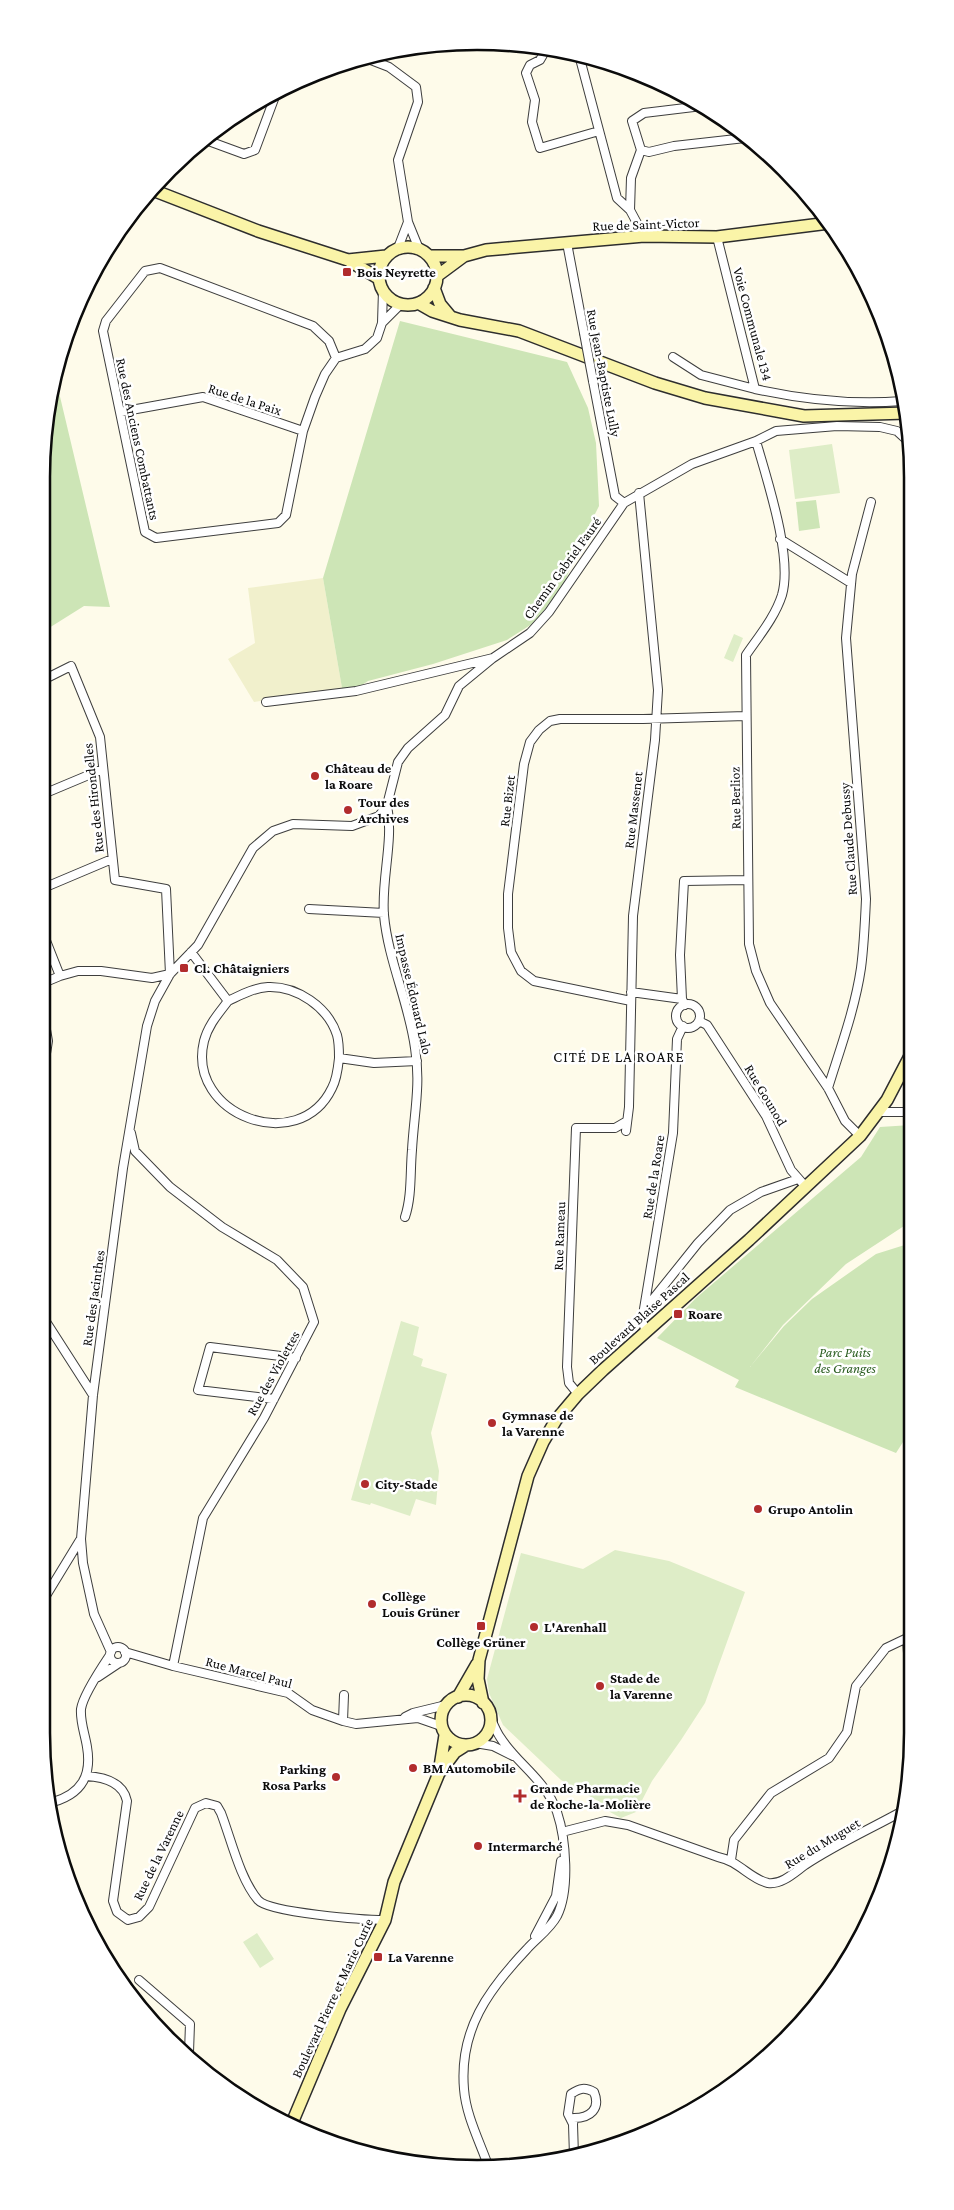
<svg xmlns="http://www.w3.org/2000/svg" width="954" height="2210" font-family="'Crimson Pro',serif">
	<rect width="100%" height="100%" fill="#fefbea"/>
	<path fill="#f1f0cc" d="M323,578L342,688L254,702L228,659L255,643L248,588Z"/>
	<path fill="#cde5b6" d="M400,321L567,362L588,408L596,443L599,506L578,548L554,610L507,640L433,664L368,681L347,695L342,688L323,578Z
		M57,384L110,607L84,606L41,633V477Z
		M816,500L820,528L799,531L796,502Z
		M911,1125V1231L908,1232L904,1226L846,1264L783,1325L750,1367L784,1326L812,1299L876,1254L911,1243L912,1428L896,1453L735,1387L739,1380L657,1338L696,1298L861,1157L880,1127Z"/>
	<path fill="#deedc7" d="M832,444L840,493L795,499L789,450Z
		M734,634L743,638L733,662L724,658Z
		M401,1321L419,1327L413,1355L423,1359L421,1366L447,1374L431,1433L439,1471L436,1505L416,1499L410,1516L371,1503L370,1505L351,1500Z
		M615,1550L669,1561L745,1592L705,1703L681,1740L652,1781L636,1812L621,1818L610,1812L607,1806L561,1780L503,1725L489,1693L487,1679L521,1553L583,1569Z
		M257,1933L274,1959L260,1968L243,1942Z"/>
	<g fill="none" stroke-linecap="round" stroke-linejoin="round">
		<g stroke="#3e3e3e" stroke-width="10">
			<path id="street" d="M547,48L540,60L530,65L526,73L535,100L532,122L540,148L599,131
				M579,55L617,198L630,210
				M363,57L389,67L416,87L418,102L398,160L408,222L419,249
				M702,106L644,113L632,121L641,150L649,152L674,146L745,138
				M203,139L244,154L255,150L277,91
				M641,150L631,178L630,210L644,236
				M717,237L755,389C805,400 851,405 902,401L903,397
				M567,243L584,333
				M398,248L408,222
				M382,323L401,304
				M673,357L701,375L755,389
				M336,358L329,341L313,326L160,268L145,271L106,321L103,331L145,532L156,538L278,523L286,515L303,431L315,397L325,374L336,358L365,349L377,338L382,323L383,290
				M593,381L615,496L624,503
				M120,412L203,397L303,431
				M756,441C767,480 793,557 782,595C775,617 759,636 746,655L749,944L756,971L770,1003L828,1088L845,1121L860,1136
				M780,539L851,583
				M41,681L71,666L100,737L115,880L166,889L170,974
				M266,702L356,691L493,658L530,633L549,612L624,503L692,464L756,441L776,431L837,426L880,427L897,431L909,442
				M41,795L103,769
				M387,805C394,841 381,879 384,915C388,960 409,1003 415,1048C421,1084 414,1114 412,1150C410,1172 412,1196 405,1217
				M41,889L112,859
				M309,909L384,913
				M41,928L60,976L78,971H101L152,978L170,974
				M191,952L228,1001C219,1013 208,1025 204,1041C186,1115 299,1157 332,1088C337,1079 338,1068 339,1058
				M41,984L60,976
				M631,992L682,999
				M228,1001C241,995 253,988 268,987C297,986 328,1007 337,1035C339,1042 339,1051 339,1058L374,1063L417,1061
				M631,1001L534,981L521,971L511,952L508,928V894L524,764L530,742L539,730L550,721L560,719H643L746,716
				M676 1016a12 12 0 1 1 24 0a12 12 0 1 1-24 0Z
				M685,1005L682,999L680,955L684,881L748,880
				M699,1021L707,1025L766,1116L791,1170L805,1186
				M41,1085L48,1041L41,1002
				M828,1088C840,1049 855,1009 861,968C864,945 865,922 866,899L846,638L852,574L871,502
				M877,1112H911
				M626,1131L629,1107L633,916L655,740L658,690L639,493
				M131,1133L135,1151L170,1187L222,1227L277,1260L303,1287L314,1322L264,1418L203,1518L173,1666
				M645,1309L698,1243L730,1210L761,1192L798,1179
				M41,1314L93,1395
				M646,1331L642,1321L673,1133L677,1039L683,1026
				M578,1394L569,1383L567,1367L576,1128H615L627,1121
				M274,1399L198,1390L210,1347L296,1358
				M41,1604L80,1540
				M110 1655a8 8 0 1 1 16 0a8 8 0 1 1-16 0Z
				M111,1652L94,1614L83,1563L81,1539L93,1395L123,1168L147,1026L155,1001L170,974L198,945L253,848L273,831L293,824L352,826L379,816L387,805L398,762L408,748L445,715L459,686L493,658
				M125,1652L173,1666L288,1693L312,1710L343,1721L356,1724L418,1718L441,1726
				M98,1677L119,1663
				M405,1717L413,1713L446,1705
				M343,1721L344,1695
				M475,1743L493,1746L513,1756
				M86,1776C104,1777 123,1782 127,1801L113,1901L117,1912L128,1920L139,1917L149,1907L195,1808L206,1803L217,1806L221,1813C231,1839 240,1879 258,1900C269,1913 366,1920 385,1920
				M53,1802C81,1794 92,1776 87,1747C85,1734 80,1722 81,1709C83,1695 102,1667 110,1655
				M562,1832L605,1821L628,1825L718,1857C739,1861 750,1879 768,1883C782,1885 795,1872 805,1865C835,1845 868,1830 899,1813
				M731,1860L734,1840L771,1793L829,1758L847,1732L856,1686L886,1648L907,1638L913,1728
				M535,1936L556,1896L561,1861
				M139,1980L190,2024L189,2052
				M573,2124L574,2118C590,2118 601,2109 594,2092C585,2087 580,2088 571,2094L568,2114L573,2124L574,2156
				M489,2168C480,2142 466,2116 464,2089C459,2030 488,1990 527,1949C537,1938 550,1929 557,1916C570,1890 566,1839 557,1812C546,1780 517,1764 500,1737C496,1731 493,1723 490,1717"/>
		</g>
		<g stroke="#2d2d2d" stroke-width="14">
			<path id="secondary" d="M150,189L258,231L348,260L378,278
				M379 276a29 29 0 1 1 58 0a29 29 0 1 1-58 0Z
				M430,256H464L486,250L644,236L717,237L829,223
				M348,260L386,256
				M437,276L464,256
				M434,288L440,304L450,316
				M418,303L432,311L460,320L519,331L655,383L705,398L804,416L907,413
				M441 1720a25 25 0 1 1 50 0a25 25 0 1 1-50 0Z
				M458,1697L477,1664
				M483,1703L478,1679L479,1660L528,1476L543,1442L556,1420L578,1394L603,1370L749,1240L860,1136L887,1100L911,1054
				M440,1772L455,1752L466,1745
				M292,2123L340,2009L385,1920L394,1882L439,1773L445,1735"/>
		</g>
		<use href="#street" stroke="#fff" stroke-width="8"/>
		<use href="#secondary" stroke="#faf4a8" stroke-width="11"/>
		<g stroke="#3e3e3e" stroke-width="10" stroke-linecap="butt">
			<path id="street-bridge" d="M584,333L593,381"/>
		</g>
		<use href="#street-bridge" stroke="#fff" stroke-width="8"/>
	</g>
	<g fill="#b12c2d" stroke="#fff" stroke-width="2">
		<rect x="342" y="267" width="10" height="10" rx="2.5"/>
		<circle cx="315" cy="776" r="5"/>
		<circle cx="348" cy="810" r="5"/>
		<rect x="179" y="963" width="10" height="10" rx="2.5"/>
		<rect x="673" y="1309" width="10" height="10" rx="2.5"/>
		<circle cx="492" cy="1423" r="5"/>
		<circle cx="365" cy="1484" r="5"/>
		<circle cx="758" cy="1509" r="5"/>
		<circle cx="372" cy="1604" r="5"/>
		<rect x="476" y="1621" width="10" height="10" rx="2.5"/>
		<circle cx="534" cy="1627" r="5"/>
		<circle cx="600" cy="1686" r="5"/>
		<circle cx="413" cy="1768" r="5"/>
		<circle cx="336" cy="1777" r="5"/>
		<path d="M517.5 1788.5h5v5h5v5h-5v5h-5v-5h-5v-5h5z"/>
		<circle cx="478" cy="1846" r="5"/>
		<rect x="373" y="1952" width="10" height="10" rx="2.5"/>
	</g>
	<g text-anchor="middle" stroke-width="5" stroke-linejoin="round" paint-order="stroke">
		<g font-size="14" fill="#0b0b0b" stroke="#fff">
			<text transform="translate(646 224) rotate(-2)" y="5">Rue de Saint-Victor</text>
			<text transform="translate(753 324) rotate(75)" y="5">Voie Communale 134</text>
			<text transform="translate(604 373) rotate(79)" y="5">Rue Jean-Baptiste Lully</text>
			<text transform="translate(245 399) rotate(18)" y="5">Rue de la Paix</text>
			<text transform="translate(138 439) rotate(78)" y="5">Rue des Anciens Combattants</text>
			<text transform="translate(562 568) rotate(-54)" y="5">Chemin Gabriel Fauré</text>
			<text transform="translate(93 798) rotate(-96)" y="5">Rue des Hirondelles</text>
			<text transform="translate(735 798) rotate(-91)" y="5">Rue Berlioz</text>
			<text transform="translate(507 801) rotate(-83)" y="5">Rue Bizet</text>
			<text transform="translate(633 810) rotate(-83)" y="5">Rue Massenet</text>
			<text transform="translate(848 839) rotate(-94)" y="5">Rue Claude Debussy</text>
			<text transform="translate(414 994) rotate(77)" y="5">Impasse Édouard Lalo</text>
			<text transform="translate(766 1095) rotate(59)" y="5">Rue Gounod</text>
			<text transform="translate(653 1177) rotate(-81)" y="5">Rue de la Roare</text>
			<text transform="translate(559 1236) rotate(-88)" y="5">Rue Rameau</text>
			<text transform="translate(93 1298) rotate(-82)" y="5">Rue des Jacinthes</text>
			<text transform="translate(639 1318) rotate(-42)" y="5">Boulevard Blaise Pascal</text>
			<text transform="translate(273 1373) rotate(-61)" y="5">Rue des Violettes</text>
			<text transform="translate(249 1672) rotate(15)" y="5">Rue Marcel Paul</text>
			<text transform="translate(822 1843) rotate(-31)" y="5">Rue du Muguet</text>
			<text transform="translate(158 1855) rotate(-64)" y="5">Rue de la Varenne</text>
			<text transform="translate(332 1998) rotate(-65)" y="5">Boulevard Pierre et Marie Curie</text>
		</g>
		<g font-size="14" font-weight="bold" fill="#0b0b0b" stroke="#fff" text-anchor="start">
			<text x="357" y="277">Bois Neyrette</text>
			<text x="325" y="773">Château de<tspan x="325" dy="16">la Roare</tspan></text>
			<text x="358" y="807">Tour des<tspan x="358" dy="16">Archives</tspan></text>
			<text x="194" y="973">Cl. Châtaigniers</text>
			<text x="688" y="1319">Roare</text>
			<text x="502" y="1420">Gymnase de<tspan x="502" dy="16">la Varenne</tspan></text>
			<text x="375" y="1489">City-Stade</text>
			<text x="768" y="1514">Grupo Antolin</text>
			<text x="382" y="1601">Collège<tspan x="382" dy="16">Louis Grüner</tspan></text>
			<text x="544" y="1632">L'Arenhall</text>
			<text x="481" y="1647" text-anchor="middle">Collège Grüner</text>
			<text x="610" y="1683">Stade de<tspan x="610" dy="16">la Varenne</tspan></text>
			<text x="423" y="1773">BM Automobile</text>
			<text x="326" y="1774" text-anchor="end">Parking<tspan x="326" dy="16">Rosa Parks</tspan></text>
			<text x="530" y="1793">Grande Pharmacie<tspan x="530" dy="16">de Roche-la-Molière</tspan></text>
			<text x="488" y="1851">Intermarché</text>
			<text x="388" y="1962">La Varenne</text>
		</g>
		<g font-size="14" font-style="italic" fill="#2a5d20" stroke="#fff">
			<text x="845" y="1357">Parc Puits<tspan x="845" dy="16">des Granges</tspan></text>
		</g>
		<g font-size="15" letter-spacing="1" fill="#0b0b0b" stroke="#fff">
			<text x="619" y="1062">CITÉ DE LA ROARE</text>
		</g>
	</g>
	<path d="M0 0H954V2210H0ZM477 50H477A427 427 0 0 1 904 477V1733A427 427 0 0 1 477 2160H477A427 427 0 0 1 50 1733V477A427 427 0 0 1 477 50Z" fill="#fff" fill-rule="evenodd"/>
	<path fill="none" stroke="#0b0b0b" stroke-width="2.5" d="M477 50H477A427 427 0 0 1 904 477V1733A427 427 0 0 1 477 2160H477A427 427 0 0 1 50 1733V477A427 427 0 0 1 477 50Z"/>
</svg>
